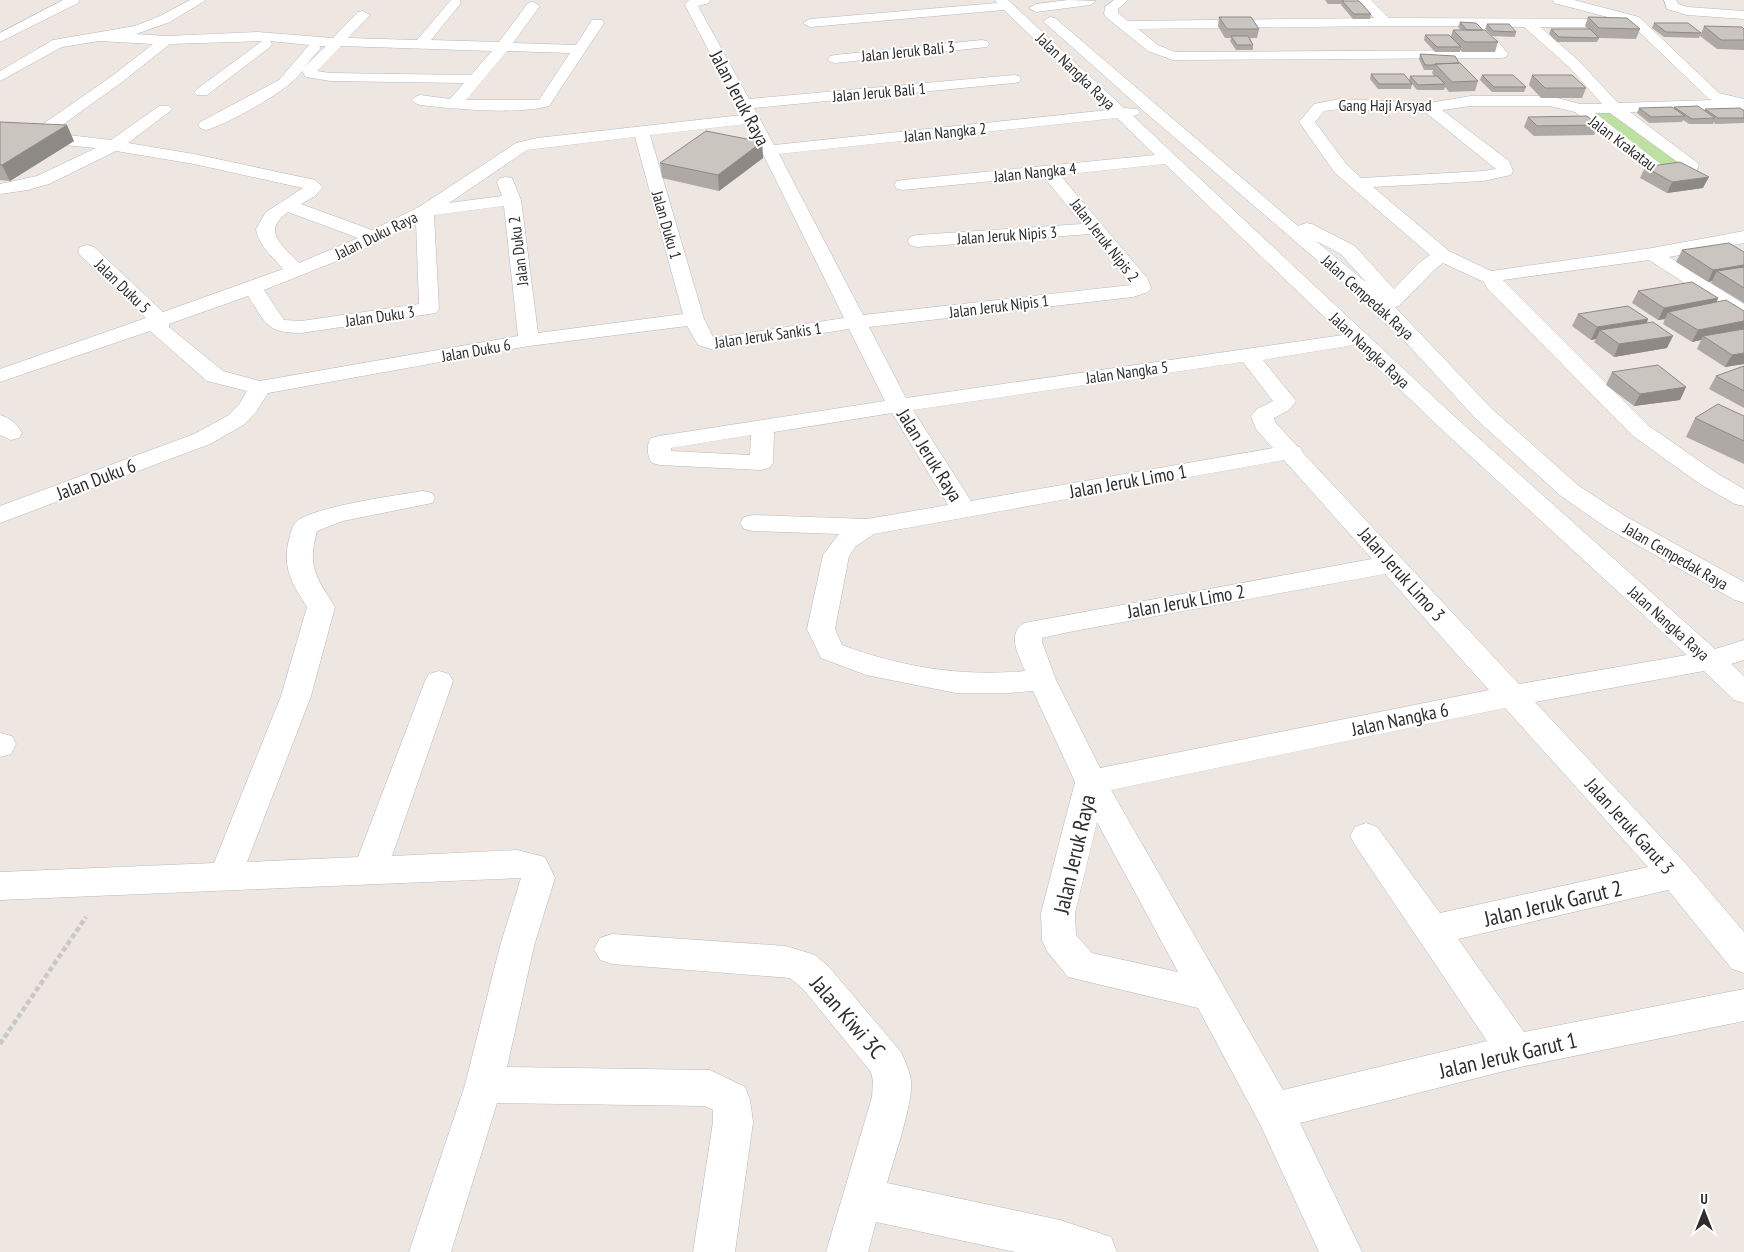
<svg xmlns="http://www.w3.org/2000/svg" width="1744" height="1252" font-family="'PT Sans Narrow',sans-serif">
	<rect width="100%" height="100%" fill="#eee7e1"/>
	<path fill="#bde1a0" d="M1613,107L1691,166L1660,172L1580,109Z"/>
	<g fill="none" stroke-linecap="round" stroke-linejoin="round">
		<g stroke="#b4b7c0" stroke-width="1">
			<path id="minor" d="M63,0H79L78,3L0,42V33Z
				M190,0H206L170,22L136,34L166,36L258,32L333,38L358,12L363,11L370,15L348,38L417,40L451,0H460L461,3L431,40L499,42L528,3L533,2L540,6L513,43L576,45L592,20H602L604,23L549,106C515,115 456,109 420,105L415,103L412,100L415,97L420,95L450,99L464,83L330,81L306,77L302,71C291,90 227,124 206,130L200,128L198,125L200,122L279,80L309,45L270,41L272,44L270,47L207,95H197L194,92L197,89L262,41L170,44L122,82L51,133L111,140L159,106H169L172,109L169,112L128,143L194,154L315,180L323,187L315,196L301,204L372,230L419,207L516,143L537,138L742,115L685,5L689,0H710L709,3L698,6L749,99L1014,75L1019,76L1021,79L1019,82L1014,83L754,108L774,145L1108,110L1004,10L810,27L803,23L810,19L997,3L995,0H1008L1124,108L1137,109L1140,112L1137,115L1133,116L1455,417L1715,649L1744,640V660L1731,664L1744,676V703L1734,700L1704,671L1535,702L1687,865L1744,932V973L1732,969L1668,890L1458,939L1524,1032L1744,989V1021L1516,1068L1300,1123L1362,1252H1319L1260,1124L1198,1008L1068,977L1047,951L1042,940L1041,913L1075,782L1033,691L1009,693H956L866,675L821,658L807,629L823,555L839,534L753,531L744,529L740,523L744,517L753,515L867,519L948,505L892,413L774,432L773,463L769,468L761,470L660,465L652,463C647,456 646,445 651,438L659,436L885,401L849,329L715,350L698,345L687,326L529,346L268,393L256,412L245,424L210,444L0,523V506L194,434L229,415L240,403L247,391L207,381L150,331L0,382V369L146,318L80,255L78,251L80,247L87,245L94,247L163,312L283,269C273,257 258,245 256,229L266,212L303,188L194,164L116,151L49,184L28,190L0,194V184L37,176L96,148L0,139V129L33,131L112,76L153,44L99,41L62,47L0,81V71L53,40L135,26L160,16ZM319,46H326L304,67L321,48ZM341,46L492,51L471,75L330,73L317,71ZM507,51L570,53L539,100H466ZM1117,118L1155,155L903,180L897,181L894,185L897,189L903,190L1043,176L1082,224L917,235L910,237L908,241L910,245L917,247L1091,234L1131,285L863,315L779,154ZM747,124L761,150L844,318L716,338L713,337L704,319L650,135ZM635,137L683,314L538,333L521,200L512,178L506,177L500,178L497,182L502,196L449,203L527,150ZM1165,164L1343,335L906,398L869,327L1133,297L1148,292L1151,288L1147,278L1060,175ZM504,206L518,336L260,381L223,371L169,327V324L248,296C266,323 266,333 301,333L436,313L439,309L434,215ZM288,212L358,238L299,263C282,245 261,231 288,212ZM416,222L419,304L301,321L284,320L264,290L352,255ZM1354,345L1439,427L1687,655L1519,684L1303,453L1300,447L1297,446L1275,422L1274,418L1289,410L1296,401L1263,360ZM1243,362L1273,401L1257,409L1251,416L1256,429L1273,448L971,501L913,410ZM751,435L750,455L671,451V448ZM1284,460L1372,559L1024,623C1006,634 1019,656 1025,671C963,677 900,667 842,645L835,629L849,556L856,546L874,534ZM1385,574L1489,690L1100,768L1056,680L1042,642V638L1069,632ZM1505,708L1648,867L1440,913L1377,827L1366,823L1355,827L1350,836L1355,845L1487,1041L1283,1090L1111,790ZM1097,822L1178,972L1092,953L1076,935L1075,913Z
				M1068,0L1096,1L1090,5L1036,12L1029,8L1036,4Z
				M1114,0H1128L1118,9V13L1128,21L1374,18L1358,0H1371L1389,18L1615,19L1554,3L1553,0H1574L1639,17L1719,93L1744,99V109L1630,112L1699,164L1697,170L1660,177L1654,176L1575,112L1550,106H1471L1442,110L1509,161L1513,171L1511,175L1483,181L1373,187L1449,251L1491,271L1652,248L1744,231V243L1669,257L1744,304V319L1737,317L1649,260L1503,280L1649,426L1718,474L1744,489V506L1735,504L1700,484L1633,436L1487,288L1484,282L1443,263L1434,270L1399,306L1395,307L1492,409L1579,486L1625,516L1744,582V603L1735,600L1607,528L1561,496L1476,419L1381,315L1146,113L1043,21L1050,17L1055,18L1298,226L1306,223L1312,224L1355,246L1394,289L1420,262L1430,255L1335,173L1299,122L1314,104L1340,99L1429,103L1471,96H1550L1580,104H1602L1569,67L1524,27L1486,26L1508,54L1506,57L1501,58L1173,60L1148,51L1106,17L1104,14L1105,7ZM1385,26H1472L1490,50L1175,52L1158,45L1138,29ZM1540,27H1634L1709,99L1713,100L1618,103L1579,61ZM1340,109L1425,112L1496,169L1483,171L1361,178L1347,165L1315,122L1324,111ZM1595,113H1610L1679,163L1663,166ZM1316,241L1341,254L1367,283Z
				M1664,0H1676L1678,4L1688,7L1744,11V19L1687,15L1667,9Z
				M982,40L987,41L989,44L987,47L835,63L830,62L828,59L830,56L835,55Z
				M0,415C10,418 17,424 22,433L19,438L11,440L0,435Z
				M423,491L432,493L435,498L432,503L343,521L317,531C307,568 316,576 335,607L311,696L247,862L358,857L425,681L429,674L439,671L449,674L453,681L392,856L517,850L545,857L555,878L534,946L507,1067L710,1070L745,1087L750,1100L753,1122L735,1252H693L713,1122V1110L705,1106L497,1103L451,1252H409L465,1085L500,946L521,878L0,900V872L214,863L281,696L307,607C292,583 282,569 289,539C291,534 292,526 296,522C311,507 399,495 423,491Z
				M0,733L12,736L16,744L11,754L0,757Z
				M612,934L786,946L815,955L829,967L901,1052C905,1061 910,1071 911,1081C913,1104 894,1158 887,1183L1060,1220L1111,1237L1117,1252H1015L876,1222L868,1252H826L872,1097L873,1081L871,1072L803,989L790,978L612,964L600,960L594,949L600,938Z"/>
		</g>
		<path stroke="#c8c8c8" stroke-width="4.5" stroke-dasharray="5 3" stroke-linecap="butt" d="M0,1044L86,917"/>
		<use href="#minor" fill="#fff" fill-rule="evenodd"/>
	</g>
	<path fill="#aea9a4" d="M1325,0H1344V1L1371,14L1370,19H1353L1341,5L1342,4H1328Z
		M1219,17L1259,29L1257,38H1250L1253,45V50H1236L1230,41L1231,38H1225L1218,26Z
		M1588,17L1640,29L1636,39L1599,38L1597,42H1557L1549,34L1551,29H1588L1585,26Z
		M1460,22L1483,30L1498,42L1495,52H1462L1460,50V52H1435L1424,40L1425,35L1451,36L1453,30H1461L1458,27Z
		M1654,23L1701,33L1699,38L1664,37L1652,28Z
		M1487,24L1516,32L1515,37L1492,36L1485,29Z
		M1704,26L1744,29V50L1717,49L1700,36Z
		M1420,54L1459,63L1478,81L1475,91L1449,92L1445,87L1444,90H1417L1412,84L1411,89H1378L1370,79L1371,74L1409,80L1410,76H1434L1432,73L1433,70H1424L1419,59Z
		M1482,75L1526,87L1524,92H1492L1480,80Z
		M1532,75L1586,88L1582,98H1541L1529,85Z
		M1674,107L1704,111L1705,109L1744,111V123L1715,124L1714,122L1713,124H1689L1683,120L1682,122L1649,123L1637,113L1639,108L1674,109Z
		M1528,117L1598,125L1594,135L1534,136L1524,127Z
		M0,122L74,141L10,181L0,180Z
		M762,142L763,158L719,191L662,178L660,163Z
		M1645,167L1703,188L1667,193L1640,178Z
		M1682,250L1744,252V303L1711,283L1712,281L1708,282L1676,262Z
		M1638,291L1718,298L1717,302L1744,311V364L1725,367L1697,349L1701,340L1692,342L1663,324L1665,319L1658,320L1632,303Z
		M1578,314L1648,319L1647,323L1667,348L1614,357L1594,342L1596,339L1591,340L1572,326Z
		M1744,366V408L1709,389L1716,376Z
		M1612,372L1686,387L1680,400L1634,406L1606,385Z
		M1744,416V464L1686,437L1695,418Z"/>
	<path fill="#8d8a86" d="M67,125L74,141L10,181L2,165Z
		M762,142L763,158L719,191L718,175Z
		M1709,177L1703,188L1667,193L1672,182Z
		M1744,265V276L1717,271L1712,281L1708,282L1713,270Z
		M1718,298L1712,310L1668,312L1665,319L1658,320L1664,308Z
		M1648,319L1643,331L1600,330L1596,339L1591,340L1597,327Z
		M1744,321V331L1703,336L1701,340L1692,342L1698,330Z
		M1673,336L1667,348L1614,357L1619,344Z
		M1744,353V364L1725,367L1732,355Z
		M1686,387L1680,400L1634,406L1640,394Z"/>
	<path fill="#cac5bf" stroke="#8d8a86" d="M1342,1H1359L1371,14H1354Z
		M1219,17H1251L1259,29H1227Z
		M1588,17L1627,18L1640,29L1599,28Z
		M1460,22L1476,23L1483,30H1467Z
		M1654,23H1688L1701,33L1666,32Z
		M1487,24H1509L1516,32L1493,31Z
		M1704,26L1742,27L1744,29V40H1721Z
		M1551,29H1590L1599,38L1559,37Z
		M1453,30H1485L1498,42H1465Z
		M1425,35H1449L1461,47H1437Z
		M1231,36H1248L1253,45H1237Z
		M1420,54L1455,56L1459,63L1435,64L1434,65H1425Z
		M1460,63L1478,81L1452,82L1435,64Z
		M1371,74H1404L1412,84H1379Z
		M1482,75H1513L1526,87H1494Z
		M1532,75H1572L1586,88H1545Z
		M1410,76H1437L1445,84L1418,85Z
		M1698,106L1715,118L1692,119L1674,107Z
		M1672,107L1685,116L1651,117L1639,108Z
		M1740,108L1744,111V118H1718L1705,109Z
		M1587,116L1598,125L1537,126L1528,117Z
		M0,122L67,125L2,165H0Z
		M706,131L762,142L718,175L660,163Z
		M1680,162L1709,177L1672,182L1645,167Z
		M1729,243L1744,252V265L1713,270L1682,250Z
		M1744,267V288L1717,271Z
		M1692,282L1718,298L1664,308L1638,291Z
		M1726,300L1744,311V321L1698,330L1668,312Z
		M1628,306L1648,319L1597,327L1578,314Z
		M1653,322L1673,336L1619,344L1600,330Z
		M1744,329V353L1732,355L1703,336Z
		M1658,365L1686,387L1640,394L1612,372Z
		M1744,366V391L1716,376Z
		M1718,404L1744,416V441L1695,418Z"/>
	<g text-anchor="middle" stroke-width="4" stroke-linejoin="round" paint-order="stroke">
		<g font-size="16" fill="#2d2d2d" stroke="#fff">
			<text transform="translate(908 51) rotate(-6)" y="6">Jalan Jeruk Bali 3</text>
			<text transform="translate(1076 71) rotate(44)" y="6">Jalan Nangka Raya</text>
			<text transform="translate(879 92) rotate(-5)" y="6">Jalan Jeruk Bali 1</text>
			<text x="1385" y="111">Gang Haji Arsyad</text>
			<text transform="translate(945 132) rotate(-6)" y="6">Jalan Nangka 2</text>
			<text transform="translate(1623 143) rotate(37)" y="6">Jalan Krakatau</text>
			<text transform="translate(1035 172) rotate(-6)" y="6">Jalan Nangka 4</text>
			<text transform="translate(667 225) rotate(74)" y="6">Jalan Duku 1</text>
			<text transform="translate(376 235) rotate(-26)" y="6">Jalan Duku Raya</text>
			<text transform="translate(1007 235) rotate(-4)" y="6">Jalan Jeruk Nipis 3</text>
			<text transform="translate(1105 240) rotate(52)" y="6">Jalan Jeruk Nipis 2</text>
			<text transform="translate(518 251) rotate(-97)" y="6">Jalan Duku 2</text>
			<text transform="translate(123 286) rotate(44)" y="6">Jalan Duku 5</text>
			<text transform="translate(1368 297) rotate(42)" y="6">Jalan Cempedak Raya</text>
			<text transform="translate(999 306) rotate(-7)" y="6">Jalan Jeruk Nipis 1</text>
			<text transform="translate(380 316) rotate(-8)" y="6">Jalan Duku 3</text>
			<text transform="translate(768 335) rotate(-8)" y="6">Jalan Jeruk Sankis 1</text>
			<text transform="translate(476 350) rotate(-10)" y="6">Jalan Duku 6</text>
			<text transform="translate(1370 350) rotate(43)" y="6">Jalan Nangka Raya</text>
			<text transform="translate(1127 372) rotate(-8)" y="6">Jalan Nangka 5</text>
			<text transform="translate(1676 556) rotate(30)" y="6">Jalan Cempedak Raya</text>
			<text transform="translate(1669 623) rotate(42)" y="6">Jalan Nangka Raya</text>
		</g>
		<g font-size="19" fill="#2d2d2d" stroke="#fff">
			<text transform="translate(740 98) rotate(62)" y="7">Jalan Jeruk Raya</text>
			<text transform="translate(930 455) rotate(58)" y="7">Jalan Jeruk Raya</text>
			<text transform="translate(96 479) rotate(-21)" y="7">Jalan Duku 6</text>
			<text transform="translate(1128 481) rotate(-10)" y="7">Jalan Jeruk Limo 1</text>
			<text transform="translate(1402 574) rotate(48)" y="7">Jalan Jeruk Limo 3</text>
			<text transform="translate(1186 601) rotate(-10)" y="7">Jalan Jeruk Limo 2</text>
			<text transform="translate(1400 719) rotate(-12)" y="7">Jalan Nangka 6</text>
			<text transform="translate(1630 826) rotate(48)" y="7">Jalan Jeruk Garut 3</text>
		</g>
		<g font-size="22" fill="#2d2d2d" stroke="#fff">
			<text transform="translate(1074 854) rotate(-77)" y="8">Jalan Jeruk Raya</text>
			<text transform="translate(1553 903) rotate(-13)" y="8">Jalan Jeruk Garut 2</text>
			<text transform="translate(848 1017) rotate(49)" y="8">Jalan Kiwi 3C</text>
			<text transform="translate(1508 1055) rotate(-13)" y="8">Jalan Jeruk Garut 1</text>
		</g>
	</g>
	<g transform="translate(1704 1212)" stroke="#ffffff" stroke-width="4" paint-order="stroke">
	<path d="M0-4L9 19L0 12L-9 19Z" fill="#2d2d2d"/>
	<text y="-8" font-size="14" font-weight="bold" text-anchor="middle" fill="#2d2d2d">U</text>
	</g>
</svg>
